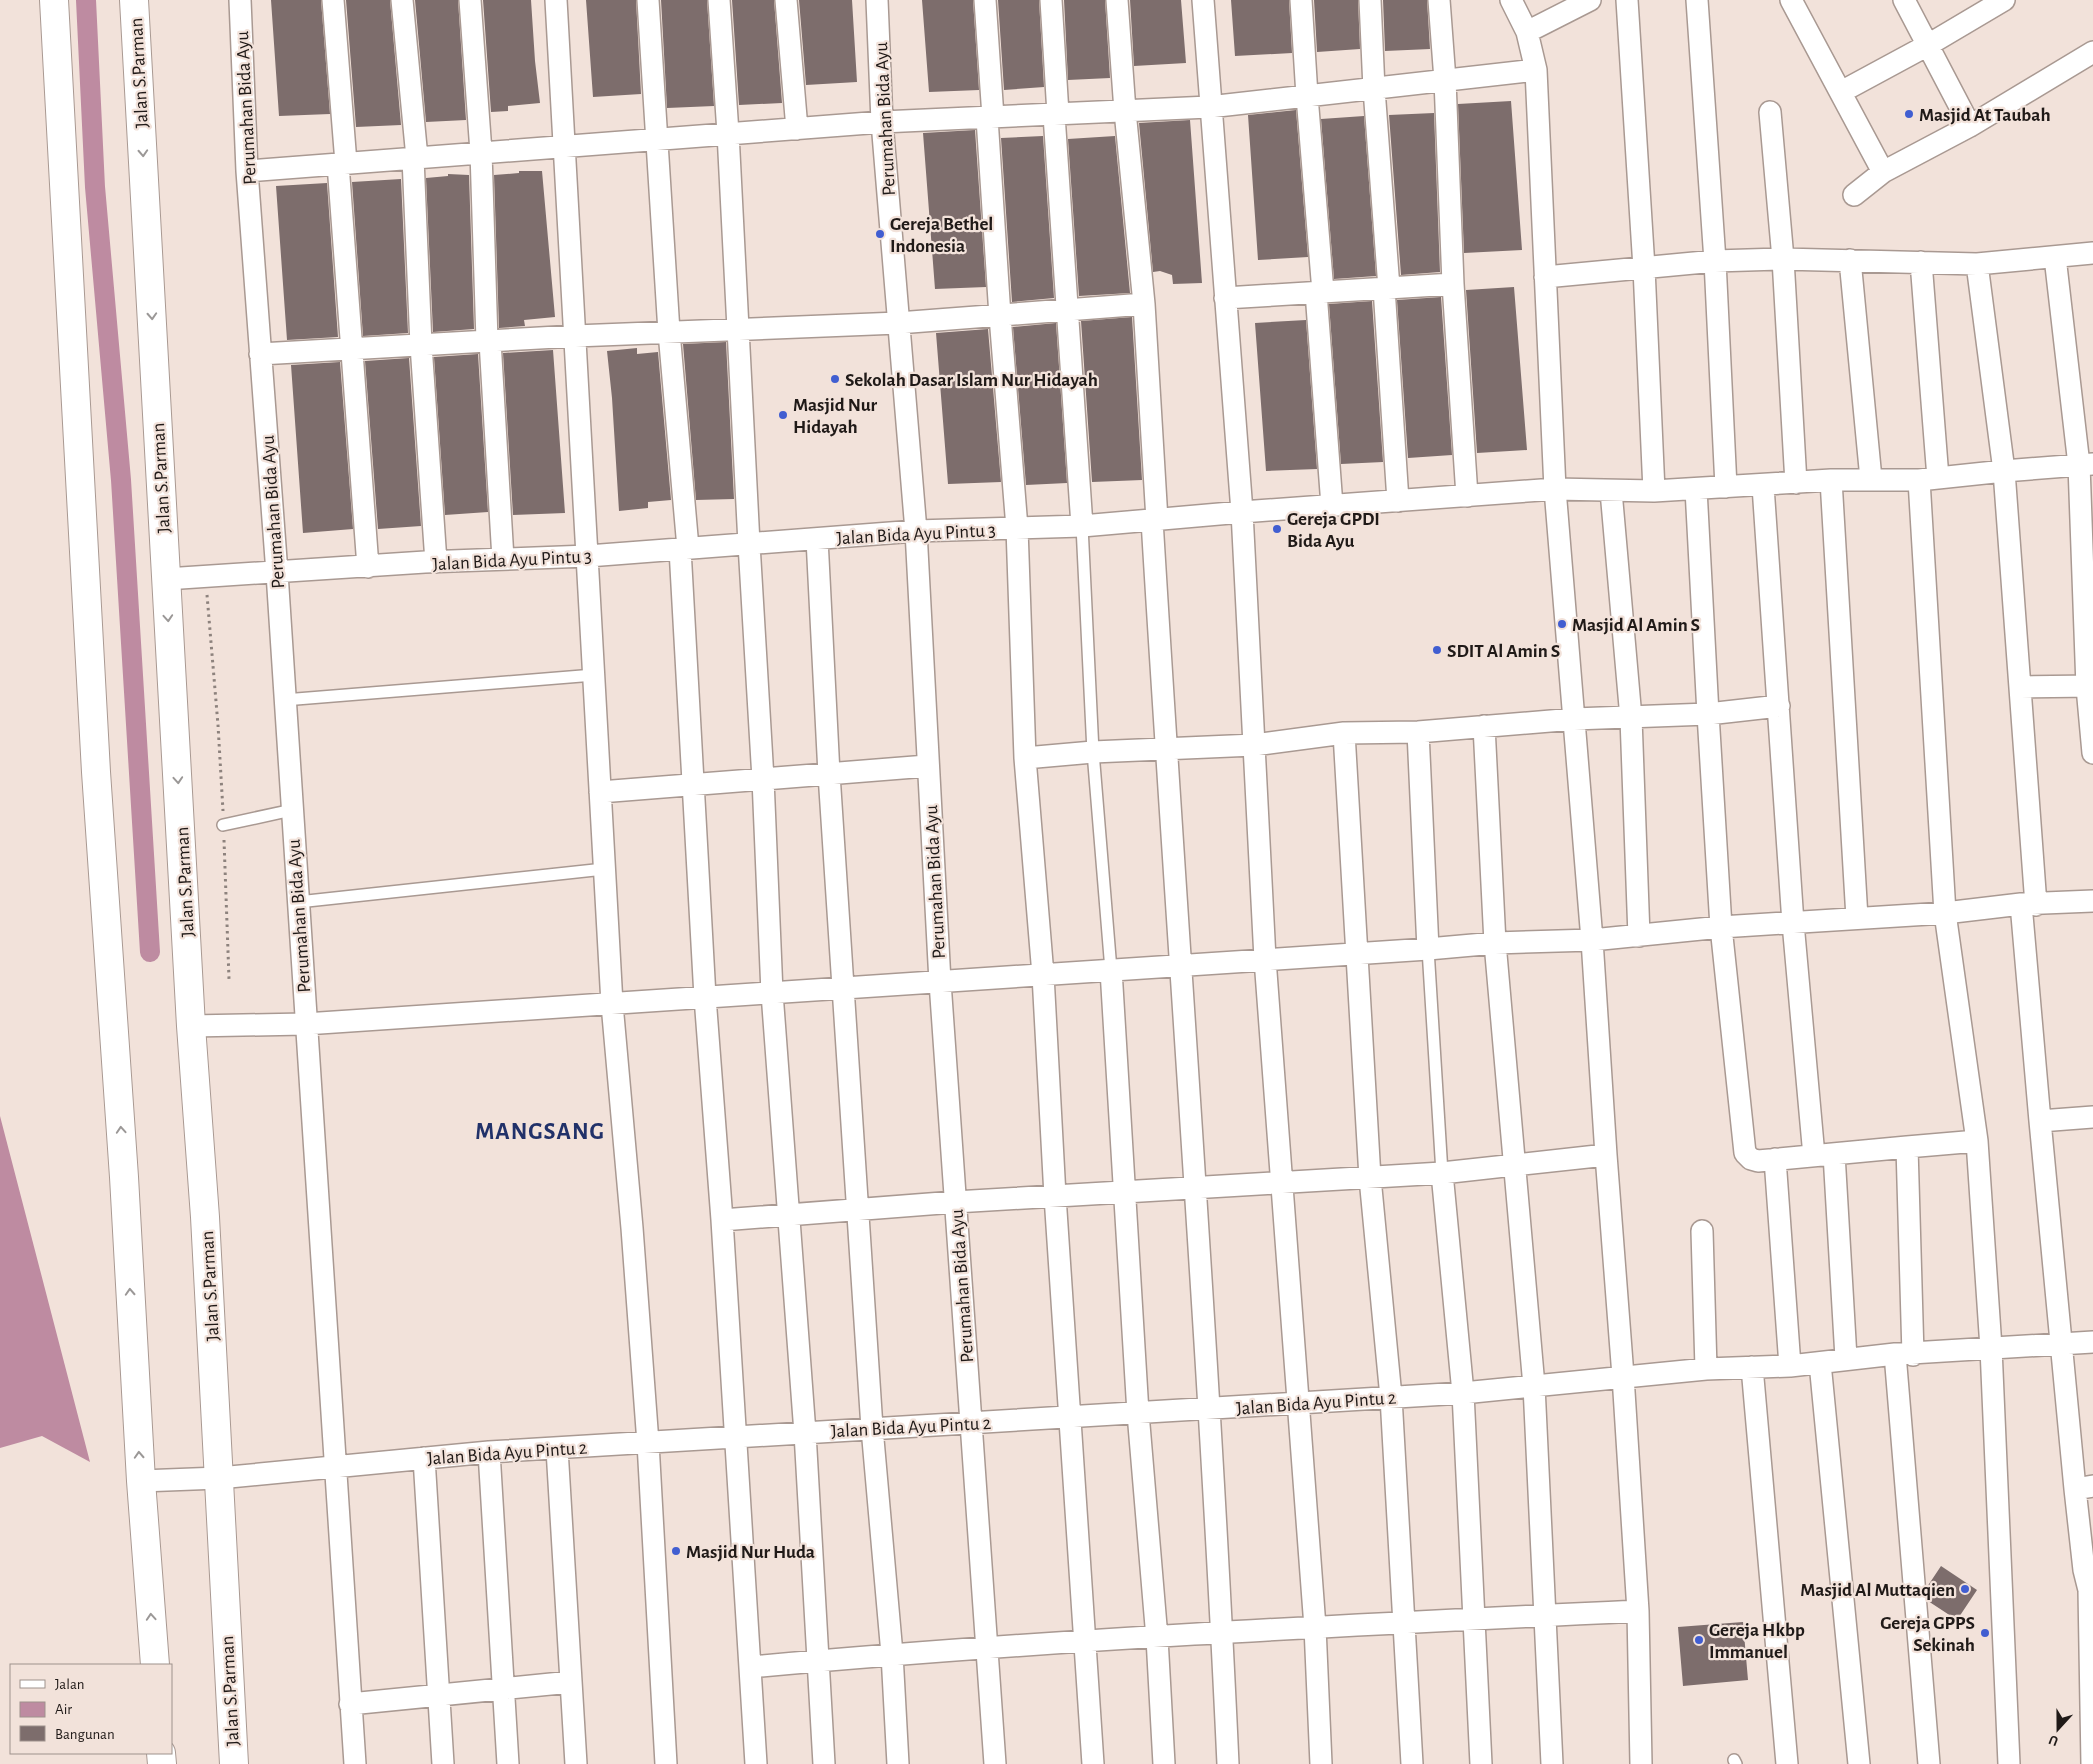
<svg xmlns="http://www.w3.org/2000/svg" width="2093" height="1764" font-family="'Alegreya Sans',sans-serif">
	<rect width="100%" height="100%" fill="#f2e2da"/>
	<path fill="#be8ba1" d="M0,1116L90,1462L42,1436L0,1448Z"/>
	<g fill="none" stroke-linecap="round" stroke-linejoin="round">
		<path stroke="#be8ba1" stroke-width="20" d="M86,0L95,187L121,480L150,952"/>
	</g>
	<path fill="#7d6d6c" d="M271,0H321L330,114L279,116Z
		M346,0H390L401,125L356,127Z
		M415,0H458L466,120L426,122Z
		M483,0H531L535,61L540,103L508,106V111L491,112Z
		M586,0H636L641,94L593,97Z
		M661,0H707L714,106L667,108Z
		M732,0H774L782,103L739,105Z
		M799,0H852L857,82L806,85Z
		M922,0H973L979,90L929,92Z
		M998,0H1039L1044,87L1004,90Z
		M1064,0H1105L1110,78L1068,80Z
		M1130,0H1181L1186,63L1134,66Z
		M1231,0H1289L1292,53L1235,56Z
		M1314,0H1358L1360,49L1317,52Z
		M1383,0H1427L1430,49L1385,51Z
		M1511,101L1522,250L1464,253L1458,104Z
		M1296,110L1308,257L1258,260L1248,115Z
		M1434,113L1440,272L1401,275L1389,115Z
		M1364,116L1376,276L1334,279L1321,119Z
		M1190,120L1202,283L1173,284L1172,275L1160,271L1153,272L1139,123Z
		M975,130L986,287L935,289L923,133Z
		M1043,136L1054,298L1012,302L1001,138Z
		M1115,136L1130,293L1079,296L1068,139Z
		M519,171H542L555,317L524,320L525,326L499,328L494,175L519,173Z
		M448,174L469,175L474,329L433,332L426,178L448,176Z
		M401,179L408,333L363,336L352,182Z
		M327,183L338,337L287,340L276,186Z
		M1514,287L1527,450L1477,453L1466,290Z
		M1441,297L1452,455L1408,458L1397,300Z
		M1372,301L1383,462L1341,464L1329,304Z
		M1132,317L1142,480L1092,482L1081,321Z
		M1306,320L1317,469L1266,471L1255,323Z
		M1056,323L1067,483L1026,485L1013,327Z
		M988,329L1001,482L948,484L936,333Z
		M726,342L734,499L696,500L683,344Z
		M637,348V354L658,352L671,500L648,502V508L619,511L612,398L607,351Z
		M553,350L565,513L513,515L503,353Z
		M478,354L488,512L445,515L434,357Z
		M409,358L421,526L378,529L365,361Z
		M340,362L353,529L303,533L291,365Z
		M1941,1566L1977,1590L1957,1620L1928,1601L1927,1587Z
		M1743,1622L1748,1680L1683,1686L1678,1627Z"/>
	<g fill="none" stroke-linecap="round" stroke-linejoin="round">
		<g stroke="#a99992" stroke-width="14">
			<path id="lane" d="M1082,526L1093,752L1111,970
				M284,700L594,675
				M223,825L292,810
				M298,902L604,869
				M1428,949L1442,1173
				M1734,1760L1736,1764"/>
		</g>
		<g stroke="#a99992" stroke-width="24">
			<path id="street" d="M240,0L247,171L277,573L355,1764
				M333,0L346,163
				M402,0L417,158
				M470,0L481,152L487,341
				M556,0L612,1004L632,1228L648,1443L666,1764
				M648,0L669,332L688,548
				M719,0L728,133L749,544L763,779L772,993L805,1433L824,1764
				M786,0L797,129
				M877,0L882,122L916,531L940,982L995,1764
				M985,0L993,117
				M1051,0L1058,114
				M1117,0L1125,111L1144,304L1157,520
				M1203,0L1242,512L1265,959L1315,1627L1321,1764
				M1301,0L1307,96L1323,292
				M1370,0L1374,89L1389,288
				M1439,0L1445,80L1453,284L1467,496
				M1511,0L1527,32L1536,70L1555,489L1592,940L1606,1155L1623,1376L1638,1611L1641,1764
				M1627,0L1644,268L1654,491
				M1697,0L1715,261L1726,487
				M1791,0L1883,172
				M1904,0L1970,126
				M1527,32L1590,0
				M1841,92L1928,45L2004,0
				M1770,112L1783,259L1796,483
				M1054,115L1082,526
				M987,118L1000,316L1017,528L1025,758L1043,975L1055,1196L1093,1764
				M413,158L421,345L436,562
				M338,164L368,567
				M247,171L882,122L1209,107L1536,70
				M1854,195L1883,172L1970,126L2093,52
				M2055,257L2079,465L2087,687L2093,753
				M1850,260L1871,479
				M1921,262L1938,478
				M1977,264L2004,471L2036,905
				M1545,277L1715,261L1783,259L1977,264L2093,253
				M1384,288L1398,501
				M1316,292L1332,506
				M1225,298L1453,284
				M490,341L503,559
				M260,354L575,336L898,323L1144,304
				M1831,480L1857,918
				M1919,480L1945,913L1977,1141L1991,1348L2009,1764
				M1763,486L1793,923L1814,1156
				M1611,491L1631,718L1639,936
				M1152,520C1177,935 1209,1349 1228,1764
				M817,539L829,774L872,1428L892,1654L898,1764
				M680,549L705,997L722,1220L756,1764
				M166,579L425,562L588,556L916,531L1082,526L1242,512L1555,489L1654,491L1831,480H1919L2004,471L2093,464
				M2021,687L2093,686
				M1779,706L1708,714L1721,927L1745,1153L1751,1159L1758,1161L1907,1147
				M1484,726L1495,943L1534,1386L1552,1764
				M1418,732L1428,949
				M1344,733L1370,1178L1391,1397L1412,1764
				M1025,758L1093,752L1254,745L1344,733L1418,732L1574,719L1708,714L1696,489
				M600,792L927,766
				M2021,904L2040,1121
				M1111,970L1138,1413L1157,1638L1164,1764
				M191,1026L305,1024L1428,949L1495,943L1592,940L1721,927L1945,913L2021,904L2093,901
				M1834,1154L1846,1358
				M1775,1159L1790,1366
				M1442,1173L1463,1393L1481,1764
				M722,1220L955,1202L1442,1173L1606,1155
				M1702,1231L1706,1369
				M1895,1354L1929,1764
				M1913,1355L1907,1147L1977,1141
				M1820,1363L1859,1764
				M1752,1367L1787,1764
				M557,1449L576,1764
				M489,1452L508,1764
				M424,1458L443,1764
				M141,1481L219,1478L489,1452L1463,1393L1706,1369L1790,1366L1895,1354L2093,1342
				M2075,1489L2093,1486
				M751,1667C1046,1640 1342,1625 1638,1611
				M350,1704L571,1682
				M2092,1764L2089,1590L2084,1570L2075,1489L2040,1121L2093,1117"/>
		</g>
		<g stroke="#a99992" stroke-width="30">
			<path id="primary" d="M54,0L96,772L124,1177L141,1481L155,1665
				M134,0L191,1026L205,1217L234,1764
				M161,1753L162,1764"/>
		</g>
		<path stroke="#8d827d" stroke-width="3" stroke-dasharray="2.5 4" stroke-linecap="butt" d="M207,595L218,725L223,811
			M224,840L229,979"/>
		<use href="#lane" stroke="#fff" stroke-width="11"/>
		<use href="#street" stroke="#fff" stroke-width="21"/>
		<use href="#primary" stroke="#fff" stroke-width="28"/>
	</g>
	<defs><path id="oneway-chevron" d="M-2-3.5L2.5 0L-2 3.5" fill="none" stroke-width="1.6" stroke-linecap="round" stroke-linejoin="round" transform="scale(1.25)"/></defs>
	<g stroke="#9b9897">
		<use href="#oneway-chevron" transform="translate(143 153) rotate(87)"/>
		<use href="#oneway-chevron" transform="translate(152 316) rotate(87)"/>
		<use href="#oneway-chevron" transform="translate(168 618) rotate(86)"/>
		<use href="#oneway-chevron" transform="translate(178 780) rotate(86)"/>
		<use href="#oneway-chevron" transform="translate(121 1130) rotate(-94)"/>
		<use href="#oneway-chevron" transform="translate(130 1292) rotate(-93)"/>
		<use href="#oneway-chevron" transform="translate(139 1455) rotate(-93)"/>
		<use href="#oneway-chevron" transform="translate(151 1617) rotate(-94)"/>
	</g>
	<g fill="#415ed1" stroke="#f2e2da" stroke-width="2">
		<circle cx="1909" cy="114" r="5"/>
		<circle cx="880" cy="234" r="5"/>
		<circle cx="835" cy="379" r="5"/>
		<circle cx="783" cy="415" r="5"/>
		<circle cx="1277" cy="529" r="5"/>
		<circle cx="1562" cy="624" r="5"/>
		<circle cx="1437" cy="650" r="5"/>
		<circle cx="676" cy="1551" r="5"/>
		<circle cx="1965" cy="1589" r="5"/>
		<circle cx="1985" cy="1633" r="5"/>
		<circle cx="1699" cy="1640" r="5"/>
	</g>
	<g text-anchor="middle" stroke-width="4.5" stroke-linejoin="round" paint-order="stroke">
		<g font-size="19" fill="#201a18" stroke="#f2e2da">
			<text transform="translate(138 73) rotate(-93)" y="7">Jalan S.Parman</text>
			<text transform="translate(245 108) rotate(-93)" y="7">Perumahan Bida Ayu</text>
			<text transform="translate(884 119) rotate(-93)" y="7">Perumahan Bida Ayu</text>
			<text transform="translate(160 478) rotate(-93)" y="7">Jalan S.Parman</text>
			<text transform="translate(272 512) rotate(-94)" y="7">Perumahan Bida Ayu</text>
			<text transform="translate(916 533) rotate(-3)" y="7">Jalan Bida Ayu Pintu 3</text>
			<text transform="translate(512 559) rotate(-3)" y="7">Jalan Bida Ayu Pintu 3</text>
			<text transform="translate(184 882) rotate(-93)" y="7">Jalan S.Parman</text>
			<text transform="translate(934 882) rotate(-93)" y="7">Perumahan Bida Ayu</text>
			<text transform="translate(298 916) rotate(-94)" y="7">Perumahan Bida Ayu</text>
			<text transform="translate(209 1286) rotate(-93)" y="7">Jalan S.Parman</text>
			<text transform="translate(961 1286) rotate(-94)" y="7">Perumahan Bida Ayu</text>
			<text transform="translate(1316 1402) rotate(-4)" y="7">Jalan Bida Ayu Pintu 2</text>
			<text transform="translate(911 1426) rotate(-3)" y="7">Jalan Bida Ayu Pintu 2</text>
			<text transform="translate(507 1452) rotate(-4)" y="7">Jalan Bida Ayu Pintu 2</text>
			<text transform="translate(229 1691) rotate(-93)" y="7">Jalan S.Parman</text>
		</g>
		<g font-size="19" font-weight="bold" fill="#201a18" stroke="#f2e2da" text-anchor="start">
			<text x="1919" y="121">Masjid At Taubah</text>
			<text x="890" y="230">Gereja Bethel<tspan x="890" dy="22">Indonesia</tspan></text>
			<text x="845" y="386">Sekolah Dasar Islam Nur Hidayah</text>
			<text x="793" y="411">Masjid Nur<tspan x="793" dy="22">Hidayah</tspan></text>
			<text x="1287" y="525">Gereja GPDI<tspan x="1287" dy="22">Bida Ayu</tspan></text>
			<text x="1572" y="631">Masjid Al Amin S</text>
			<text x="1447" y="657">SDIT Al Amin S</text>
			<text x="686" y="1558">Masjid Nur Huda</text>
			<text x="1955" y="1596" text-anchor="end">Masjid Al Muttaqien</text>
			<text x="1975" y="1629" text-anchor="end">Gereja GPPS<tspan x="1975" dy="22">Sekinah</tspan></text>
			<text x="1709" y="1636">Gereja Hkbp<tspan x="1709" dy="22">Immanuel</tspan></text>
		</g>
		<g font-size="24" font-weight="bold" letter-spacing="1" fill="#213169" stroke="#f2e2da">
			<text x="540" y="1139">MANGSANG</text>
		</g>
	</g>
	<rect x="10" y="1664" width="162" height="90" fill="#f2e2da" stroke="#9e928c"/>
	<rect x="20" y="1680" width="25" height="8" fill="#ffffff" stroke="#9e928c"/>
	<text x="55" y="1689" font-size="15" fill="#201a18">Jalan</text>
	<rect x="20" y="1702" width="25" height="15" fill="#be8ba1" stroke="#9e928c"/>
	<text x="55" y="1714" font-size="15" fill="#201a18">Air</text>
	<rect x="20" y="1726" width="25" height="15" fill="#7d6d6c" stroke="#9e928c"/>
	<text x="55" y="1739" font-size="15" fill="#201a18">Bangunan</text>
	<g transform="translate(2058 1729) rotate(201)" stroke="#f2e2da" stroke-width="4" paint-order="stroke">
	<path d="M0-4L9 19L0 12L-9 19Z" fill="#201a18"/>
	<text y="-8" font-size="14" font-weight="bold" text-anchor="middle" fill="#201a18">U</text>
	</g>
</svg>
